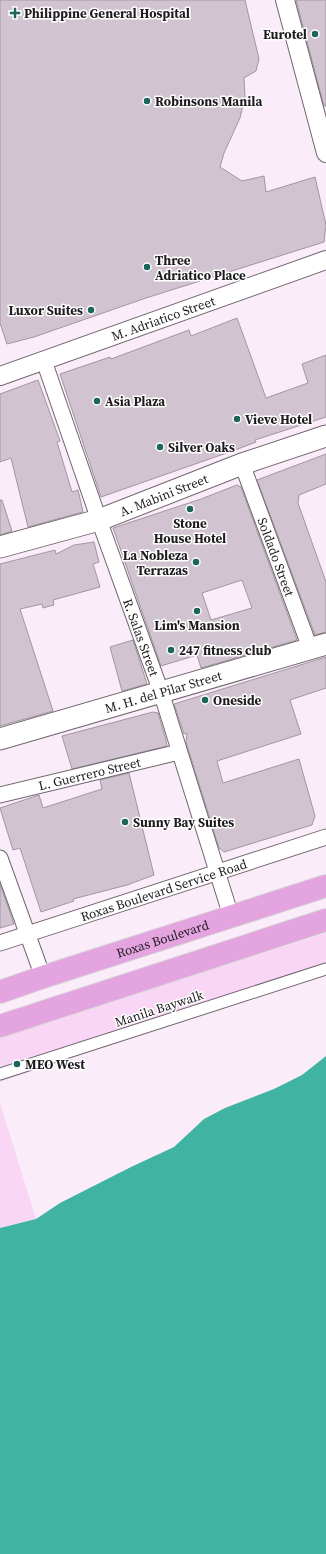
<svg xmlns="http://www.w3.org/2000/svg" width="326" height="1554" font-family="'Source Serif 4',serif">
	<rect width="100%" height="100%" fill="#faedf9"/>
	<path fill="#f9d6f6" d="M326,933V973L208,1011L0,1082V1038Z
		M0,1103L36,1219L0,1228Z"/>
	<path fill="#40b3a2" d="M326,1056V1554H0V1228L36,1219L60,1203L131,1167L174,1147L204,1119L225,1108L274,1089L302,1075Z"/>
	<path fill="#d1c4d0" stroke="#a296a1" fill-rule="evenodd" d="M0,0H245L259,59L256,71L244,78L245,97L240,118L224,153L220,167L242,181L264,176L266,192L315,177L326,225L324,242L146,298L34,337L7,344L0,323Z
		M296,0H326V106H324Z
		M237,318L266,398L308,383L302,364L326,355V417L255,440L256,442L238,449L101,497L60,374L110,357L111,359L189,330L191,336Z
		M38,380L60,441L57,442L72,492L78,490L83,512L28,527L11,458L0,462V394Z
		M326,454V484L299,495L298,503L326,582V632L315,635L257,480Z
		M237,485L241,487L297,640L201,668L197,655L161,666L113,528L201,499ZM242,580L252,608L211,620L202,593Z
		M0,500H2L12,531L0,535Z
		M94,542L99,562L93,564L100,587L53,600L54,605L43,608L42,604L20,609L53,711L0,726V564L55,550L56,554L74,545Z
		M133,640L147,684L122,691L110,647Z
		M326,657V688L290,700L301,734L217,761L223,783L299,759L315,816L312,825L224,852L219,848L186,742L187,733L184,734L174,704Z
		M153,712L158,713L166,740L167,746L72,769L62,736Z
		M129,773L154,875L127,885L73,899L74,901L41,912L20,848L13,850L0,808L39,795L43,808L102,789L100,780Z
		M0,884L14,924L0,928Z"/>
	<g fill="none" stroke-linecap="round" stroke-linejoin="round">
		<g stroke="#716670" stroke-width="13">
			<path id="pedestrian" d="M0,1074L326,969"/>
		</g>
		<g stroke="#716670" stroke-width="17">
			<g id="minor">
				<path id="s1" d="M44,361L99,520L161,692L231,916"/>
				<path id="s2" d="M242,464L310,648"/>
				<path id="s3" d="M0,795L179,752"/>
				<path d="M0,858L43,977"/>
				<path id="s4" d="M0,943L326,837"/>
			</g>
		</g>
		<g stroke="#716670" stroke-width="20">
			<g id="tertiary">
				<path d="M285,0L326,153"/>
				<path id="s5" d="M0,376L326,260"/>
			</g>
		</g>
		<g stroke="#716670" stroke-width="23">
			<g id="secondary">
				<path id="s6" d="M0,547L99,520L242,464L326,436"/>
				<path id="s7" d="M0,739L326,644"/>
			</g>
		</g>
		<g stroke="#d6d6d6" stroke-width="24">
			<g id="trunk">
				<path id="s8" d="M0,992L43,977L326,886"/>
				<path d="M0,1026L326,920"/>
			</g>
		</g>
		<use href="#pedestrian" stroke="#fff" stroke-width="11"/>
		<use href="#minor" stroke="#fff" stroke-width="15"/>
		<use href="#tertiary" stroke="#fff" stroke-width="18"/>
		<use href="#secondary" stroke="#fff" stroke-width="21"/>
		<use href="#trunk" stroke="#e4a4e0" stroke-width="22"/>
	</g>
	<g fill="#1c655b" stroke="#fff" stroke-width="1.5">
		<path d="M13 7h4v4h4v4h-4v4h-4v-4h-4v-4h4z"/>
		<circle cx="315" cy="34" r="4"/>
		<circle cx="147" cy="101" r="4"/>
		<circle cx="147" cy="267" r="4"/>
		<circle cx="91" cy="310" r="4"/>
		<circle cx="97" cy="401" r="4"/>
		<circle cx="237" cy="419" r="4"/>
		<circle cx="160" cy="447" r="4"/>
		<circle cx="190" cy="509" r="4"/>
		<circle cx="196" cy="562" r="4"/>
		<circle cx="197" cy="611" r="4"/>
		<circle cx="171" cy="650" r="4"/>
		<circle cx="205" cy="700" r="4"/>
		<circle cx="125" cy="822" r="4"/>
		<circle cx="17" cy="1064" r="4"/>
	</g>
	<g text-anchor="middle" stroke-width="3" stroke-linejoin="round" paint-order="stroke">
		<g font-size="13" font-weight="bold" fill="#1e1a1e" stroke="#fff" text-anchor="start">
			<text x="24" y="18">Philippine General Hospital</text>
			<text x="307" y="39" text-anchor="end">Eurotel</text>
			<text x="155" y="106">Robinsons Manila</text>
			<text x="155" y="265">Three<tspan x="155" dy="15">Adriatico Place</tspan></text>
			<text x="83" y="315" text-anchor="end">Luxor Suites</text>
			<text x="105" y="406">Asia Plaza</text>
			<text x="245" y="424">Vieve Hotel</text>
			<text x="168" y="452">Silver Oaks</text>
			<text x="190" y="528" text-anchor="middle">Stone<tspan x="190" dy="15">House Hotel</tspan></text>
			<text x="188" y="560" text-anchor="end">La Nobleza<tspan x="188" dy="15">Terrazas</tspan></text>
			<text x="197" y="630" text-anchor="middle">Lim's Mansion</text>
			<text x="179" y="655">247 fitness club</text>
			<text x="213" y="705">Oneside</text>
			<text x="133" y="827">Sunny Bay Suites</text>
			<text x="25" y="1069">MEO West</text>
		</g>
		<g font-size="13" fill="#1e1a1e" stroke="#fff">
			<text dy="5" stroke="none"><textPath href="#s5" startOffset="173">M. Adriatico Street</textPath></text>
			<text dy="5" stroke="none"><textPath href="#s6" startOffset="172">A. Mabini Street</textPath></text>
			<text dy="5" stroke="none"><textPath href="#s2" startOffset="99">Soldado Street</textPath></text>
			<text dy="5" stroke="none"><textPath href="#s1" startOffset="293">R. Salas Street</textPath></text>
			<text dy="5" stroke="none"><textPath href="#s7" startOffset="170">M. H. del Pilar Street</textPath></text>
			<text dy="5" stroke="none"><textPath href="#s3" startOffset="92">L. Guerrero Street</textPath></text>
			<text dy="5" stroke="none"><textPath href="#s4" startOffset="172">Roxas Boulevard Service Road</textPath></text>
			<text dy="5" stroke="none"><textPath href="#s8" startOffset="171">Roxas Boulevard</textPath></text>
			<text transform="translate(159 1008) rotate(-18)" y="5">Manila Baywalk</text>
		</g>
	</g>
</svg>
